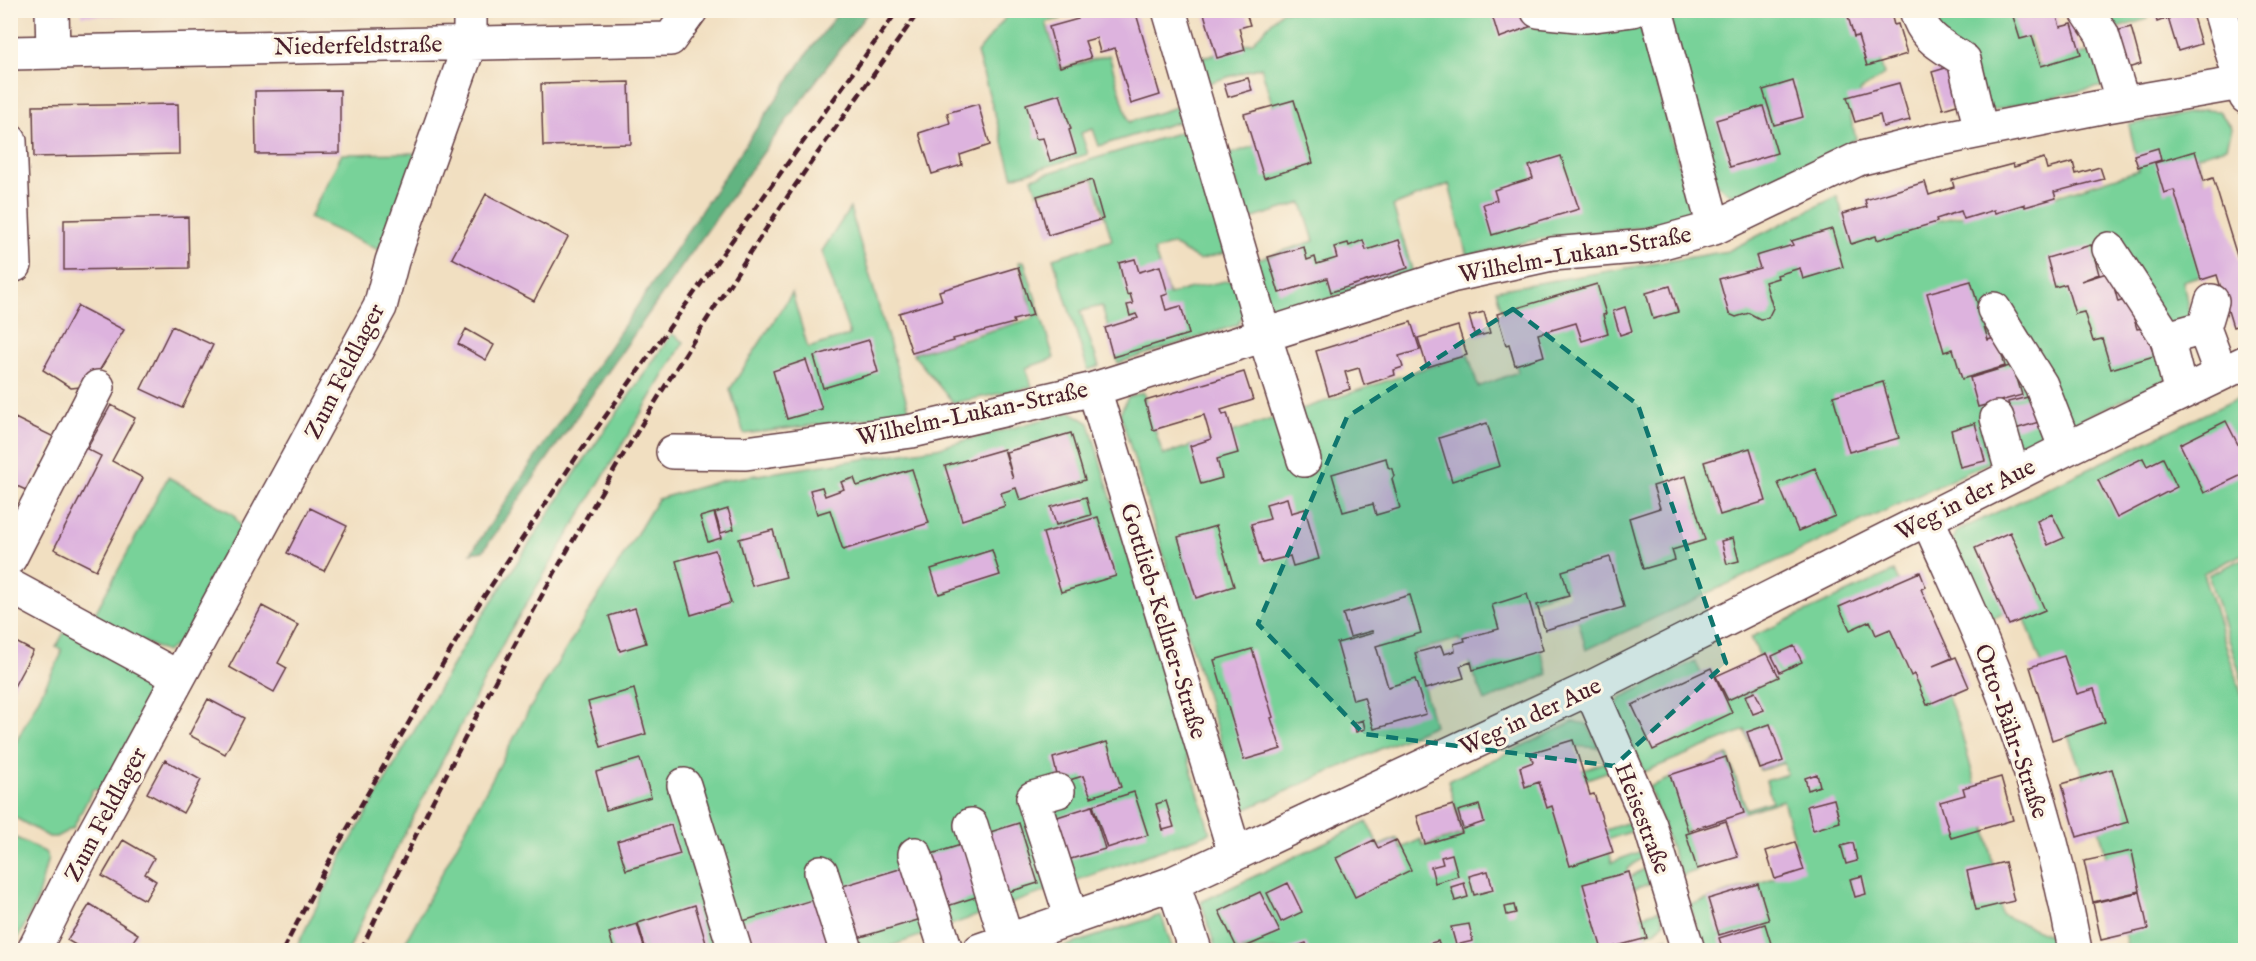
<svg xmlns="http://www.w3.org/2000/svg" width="2256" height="961" font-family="'IM FELL English',serif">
	<rect width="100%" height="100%" fill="#fcf5e5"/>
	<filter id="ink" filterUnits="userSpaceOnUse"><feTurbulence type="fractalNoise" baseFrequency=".0167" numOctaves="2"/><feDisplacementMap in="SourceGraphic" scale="12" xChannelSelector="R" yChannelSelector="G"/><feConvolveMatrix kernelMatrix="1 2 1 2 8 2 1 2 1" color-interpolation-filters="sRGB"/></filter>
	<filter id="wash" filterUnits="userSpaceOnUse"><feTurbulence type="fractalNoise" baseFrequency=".008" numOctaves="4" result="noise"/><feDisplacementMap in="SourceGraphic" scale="24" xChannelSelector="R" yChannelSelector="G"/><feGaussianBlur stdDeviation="1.35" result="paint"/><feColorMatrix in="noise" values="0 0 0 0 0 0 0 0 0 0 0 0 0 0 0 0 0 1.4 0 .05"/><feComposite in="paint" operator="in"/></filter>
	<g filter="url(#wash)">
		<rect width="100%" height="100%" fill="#f1dfc1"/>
		<path fill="#78d299" stroke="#617862" stroke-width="1.5" d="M1011,11H1058L1061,19L1046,22L1060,69L1109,55L1129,122L1183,105L1188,119L1099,146L1093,129L1081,133L1088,154L1013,177L977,53Z
			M1282,11H1636L1691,207L1681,223L1543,238L1467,256L1449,184L1393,206L1413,273L1282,313L1271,311L1255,260L1314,241L1302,203L1247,220L1227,155L1282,137L1261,67L1205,84L1197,59L1253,42Z
			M1667,11H1867L1884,75L1860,91L1863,110L1850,114L1856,139L1746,196L1730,194L1716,184Z
			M1923,11H2020L2038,64L2097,50L2108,85L1988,111Z
			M2093,11H2148L2147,19L2108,31Z
			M2203,110L2219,111L2232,128L2227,147L2197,156L2226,267L2183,281L2190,318L2168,379L1586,650L1570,588L1524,602L1548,674L1485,701L1459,639L1414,651L1434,725L1242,811L1120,413L1128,397L1143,392L1163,455L1468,354L1478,387L1518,372L1496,290L1728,251L1837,196L1852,239L2064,194L2139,170L2129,125Z
			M1191,129L1228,252L1199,260L1172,244L1154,251L1169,295L1188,289L1235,279L1246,312L1237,325L1118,363L1102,306L1080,311L1099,366L1088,370L1053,258L1112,240L1093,178L1037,193L1032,178Z
			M413,153L420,156L381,251L309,218L342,154Z
			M850,208L910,413L744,434L730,389L792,293L808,348L850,335L822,251Z
			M1024,261L1054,358L1026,368L1032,387L953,403L913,354L1034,318L1019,262Z
			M672,334L684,342L507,636L376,889L349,950H295L343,854L468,638L578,469Z
			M2245,395V553L2203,573L2245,705V950H2128L2094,806L2020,605L1988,621L1951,544L1957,531Z
			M1071,412L1089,423L1210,833L880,950H401L530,708L658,499L724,480L937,448Z
			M168,477L233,514L243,530L183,640L166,652L92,619Z
			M2245,558V689L2208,575Z
			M1894,571L1959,724L1983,812L2002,915L2052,936L2054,950H1829L1828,949L1821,950H1704L1690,905L1802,869L1783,800L1686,831L1698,870L1681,876L1649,787L1728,755L1746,809L1772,801L1766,781L1787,774L1784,763L1760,770L1745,730L1644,772L1615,709L1620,698L1695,661L1712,696L1766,670L1751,637Z
			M66,629L145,674C151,685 151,693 148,705L102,791L93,789L73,828L56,837H49L14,817L11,811V752L61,655V649L56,647Z
			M1573,722L1587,724L1598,748L1573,746L1581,771L1605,762L1609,771L1584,780L1602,831L1630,822L1633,831L1606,840L1612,862L1642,851L1643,857L1627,869L1629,878L1647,867L1652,883L1632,889L1641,916L1660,910L1664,922L1656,931L1644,935L1648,950L1653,949L1660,939L1668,937L1670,947L1659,950H1216L1201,902L1367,822L1379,846L1397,838L1402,848L1421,839L1423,846L1463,834L1448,781Z
			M10,835L45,852L48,858L36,903L12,950Z
			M1161,915L1173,950H1054Z"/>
		<path fill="#62b481" stroke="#566a56" stroke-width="1.5" d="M840,11H869C734,186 610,370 483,551L471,553L806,55Z"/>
		<g id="blocks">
			<path fill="#ddb3de" d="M82,10H236L237,13L82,16Z
				M513,10H546V12L513,13Z
				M1075,10H1135L1160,95L1131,104L1115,48L1100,52L1096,38L1085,41L1091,58L1060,67L1049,27L1078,19Z
				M1203,10H1245L1250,25L1239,28L1245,50L1217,58Z
				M1496,10H1527L1532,26L1499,38L1491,12Z
				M1712,10H1731V11L1714,16Z
				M1846,10H1890L1894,25L1898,24L1907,54L1867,66L1858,36L1854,37Z
				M2011,10H2055L2060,27L2072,24L2081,54L2041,66L2032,36L2020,39Z
				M2154,10H2191L2201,44L2178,51L2168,18L2157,22Z
				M2131,27L2141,64L2118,71L2109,33Z
				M1959,64L1970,101L1943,109L1932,72Z
				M1248,78L1252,90L1228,97L1224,84Z
				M1793,81L1803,117L1774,125L1763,90Z
				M629,82L631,144L543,146L541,84Z
				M1899,83L1910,120L1883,127L1880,115L1855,122L1847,97Z
				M340,90V153L256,154L255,91Z
				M1060,94L1071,129L1069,130L1076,153L1050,161L1043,138L1036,139L1026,104Z
				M1294,100L1313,163L1264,178L1244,114Z
				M178,104L179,154L34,157L33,106Z
				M978,104L990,145L960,155L962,165L932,174L919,133L950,123L947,113Z
				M1763,106L1777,153L1730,167L1716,120Z
				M2158,148L2161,160L2138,167L2134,155Z
				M2195,151L2204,181L2213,178L2246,285V323L2233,327L2217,275L2201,280L2174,190L2164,193L2155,163Z
				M1561,156L1579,209L1492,235L1483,204L1497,200L1494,190L1533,178L1529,166Z
				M2044,158L2047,169L2073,162L2076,174L2100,167L2104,179L2054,192L2056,198L2025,207V204L1995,213L1994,210L1964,219L1961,211L1936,219L1937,222L1877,240L1876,236L1851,244L1842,214L1867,207L1865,200L1925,182L1929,195L1954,187L1952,180L2013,164L2014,167Z
				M1092,180L1103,219L1048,235L1037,196Z
				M486,194L568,237L534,301L452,258Z
				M188,217L189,268L64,270V220Z
				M1832,229L1843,267L1803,279L1800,268L1777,275L1778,278L1765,282L1773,308L1768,318L1760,319L1749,313L1736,317L1729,314L1719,279L1760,268L1756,256L1793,245L1791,241Z
				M1363,240L1366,250L1399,240L1408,268L1331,292L1327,278L1279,293L1268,257L1304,247L1307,260L1315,257L1317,264L1337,258L1334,247L1348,243L1349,246Z
				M2091,245L2099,274L2081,281L2110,272L2118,302L2128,299L2137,329L2146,328L2154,356L2111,369L2102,339L2093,341L2084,312L2075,314L2066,284L2055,287L2047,258Z
				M1135,259L1139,272L1160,266L1168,294L1162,296L1166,310L1181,306L1189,334L1113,357L1105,328L1138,318L1136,314L1130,316L1127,305L1133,304L1130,294L1127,295L1119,263Z
				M1018,267L1033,315L1013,320L1014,323L953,339L954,341L912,353L899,313L942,300L939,291Z
				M1971,281L1988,340L1997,337L2005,366L1962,379L1953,349L1944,352L1927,293Z
				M1597,284L1606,314L1603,315L1608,333L1582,341L1576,323L1538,334L1544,356L1515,365L1509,344L1506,345L1497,314Z
				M1670,286L1678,312L1653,319L1646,293Z
				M78,306L124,330L90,386L71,388L43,370Z
				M1625,307L1632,331L1620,335L1613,311Z
				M1484,312L1490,333L1475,337L1469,316Z
				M1411,322L1420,350L1399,356L1403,367L1394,370L1395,375L1364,385L1359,368L1345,372L1350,389L1329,396L1316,351Z
				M172,326L213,345L182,408L141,389Z
				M1458,326L1467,355L1427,367L1418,338Z
				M466,329L494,345L486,360L458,344Z
				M869,340L878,372L823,388L814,356Z
				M806,360L822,409L787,419L773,371Z
				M2013,365L2022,395L1978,407L1970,378Z
				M1244,372L1253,400L1221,410L1223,415L1227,413L1238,453L1217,459L1222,478L1201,484L1190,446L1211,439L1204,415L1153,430L1145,401Z
				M1883,382L1899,438L1849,452L1833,396Z
				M2032,396L2039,422L2015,429L2008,402Z
				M111,405L135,418L112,461L143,478L96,570L54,549L101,456L87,449Z
				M15,418L54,437L28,491L10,483V427Z
				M2226,421L2246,460V473L2204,493L2180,444Z
				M1487,423L1500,466L1452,481L1439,438Z
				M1975,423L1985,461L1960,467L1951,430Z
				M1071,433L1085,480L1020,500L1016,488L1001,493L1005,506L962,520L945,466L1004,449L1013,479L1006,452Z
				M1750,448L1766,501L1720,515L1704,462Z
				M1386,458L1388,467L1392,469L1394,476L1392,479L1400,508L1376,515L1373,504L1343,512L1332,474Z
				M2143,458L2147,466L2163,458L2177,487L2117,518L2098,480Z
				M1815,468L1835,516L1798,531L1778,483Z
				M912,469L929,523L843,550L830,510L817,514L810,490L822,487L825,496L844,489L841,482L854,478L857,486Z
				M1686,476L1705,540L1672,550L1675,560L1643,569L1629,518L1660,508L1653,486Z
				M1086,497L1091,515L1056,525L1051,507Z
				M1287,498L1291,513L1305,509L1319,559L1293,566L1290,556L1262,563L1251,524L1270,519L1266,504Z
				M310,508L347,526L324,571L287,553Z
				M728,509L734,529L721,533L715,513Z
				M714,513L721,538L708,542L700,517Z
				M2052,514L2064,538L2048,545L2037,521Z
				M1098,517L1116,576L1061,592L1043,533Z
				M1216,526L1234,586L1196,598L1178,537Z
				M773,530L786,577L752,586L739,539Z
				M2010,532L2045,610L2009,625L1975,548Z
				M1733,538L1739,561L1727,564L1721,541Z
				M715,550L731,603L691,615L676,561Z
				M992,550L1000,575L939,594L931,569Z
				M1610,557L1624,607L1545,630L1537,605L1569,596L1562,571Z
				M1920,572L1926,587L1921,589L1952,658L1933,666L1956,657L1969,687L1927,705L1914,674L1911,676L1890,629L1876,635L1870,621L1850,630L1839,607Z
				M1527,594L1543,650L1473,670L1471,662L1460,666L1464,678L1425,689L1415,653L1441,646L1444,654L1455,651L1454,644L1465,641L1464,638L1499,629L1492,605Z
				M1410,595L1421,633L1376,646L1388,687L1415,679L1426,714L1374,729L1364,697L1353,700L1337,643L1373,633L1372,631L1350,637L1343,614Z
				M262,606L298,625L278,663L287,668L274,692L229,667Z
				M635,608L646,643L620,651L609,616Z
				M10,639L33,651L10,694Z
				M1794,646L1802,662L1780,672L1772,656Z
				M1252,649L1273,717L1271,718L1281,749L1244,760L1214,660Z
				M1767,653L1779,677L1728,700L1716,676Z
				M2064,656L2077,694L2094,689L2105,722L2052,740L2030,667Z
				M1711,668L1732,713L1653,750L1632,705Z
				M634,689L646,734L601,747L588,702Z
				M1755,692L1764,710L1753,714L1745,696Z
				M208,699L244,718L225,754L189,735Z
				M1363,720L1365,729L1356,732L1354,723Z
				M1770,724L1783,761L1760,769L1747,732Z
				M1573,740L1590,795L1594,794L1613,852L1570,866L1552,806L1547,808L1539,782L1525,787L1520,767L1533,762L1530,753Z
				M1107,742L1121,787L1091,797L1083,776L1059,783L1053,758Z
				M1726,757L1744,813L1688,831L1670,775Z
				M640,759L651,797L606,810L596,772Z
				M165,760L201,780L183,813L147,793Z
				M2112,769L2128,822L2077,837L2062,784Z
				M1817,774L1820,786L1808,790L1805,778Z
				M2001,777L2013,820L1951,838L1940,802L1965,795L1963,788Z
				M1134,792L1148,835L1107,848L1093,805Z
				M1834,799L1840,822L1813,830L1807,806Z
				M1166,801L1174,827L1163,830L1156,804Z
				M1453,805L1462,833L1425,844L1417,816Z
				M1479,805L1484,822L1463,829L1458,811Z
				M1092,806L1105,849L1064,861L1051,819Z
				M1726,821L1738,857L1697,869L1686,834Z
				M1019,823L1038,883L1002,894L984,834Z
				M671,825L680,854L626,870L617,841Z
				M123,840L154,858L145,874L156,881L145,900L102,876Z
				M1374,840L1378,848L1396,840L1411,870L1355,897L1336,858Z
				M1795,842L1804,870L1775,879L1766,851Z
				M1853,843L1857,861L1846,864L1841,846Z
				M964,844L979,896L941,908L925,856Z
				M2132,851L2140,891L2093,902L2084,861Z
				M1452,854L1458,876L1435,883L1431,867L1443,864L1441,857Z
				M2005,862L2014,901L1976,910L1967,871Z
				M913,865L928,917L851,940L836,888Z
				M1488,871L1493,890L1474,895L1469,876Z
				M1629,872L1647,938L1602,950L1583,884Z
				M1862,876L1866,894L1855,897L1850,879Z
				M1288,883L1302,912L1281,922L1267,893Z
				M1464,883L1468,897L1455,901L1451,887Z
				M1758,884L1769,920L1719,935L1708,899Z
				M1260,892L1280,932L1238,950L1219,911Z
				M2140,892L2148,929L2101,940L2093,903Z
				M819,898L832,945L813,950H752L743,921Z
				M90,904L138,934L127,950H84L67,940Z
				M695,905L708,950H646L638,923Z
				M1514,905L1516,913L1507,915L1505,907Z
				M637,924L645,950H614L609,933Z
				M1469,924L1473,941L1456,945L1451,927Z
				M1765,924L1773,950H1723L1719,938Z
				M1438,941L1441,950H1430L1428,944Z
				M1306,943L1309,950H1286Z"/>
		</g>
	</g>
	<g filter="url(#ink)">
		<use href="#blocks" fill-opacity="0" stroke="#633c42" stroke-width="1.5"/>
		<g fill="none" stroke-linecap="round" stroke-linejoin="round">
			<g stroke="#633c42" stroke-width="36">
				<path id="minor" d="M52,10L53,52
					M1169,10L1264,334L1304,460
					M1656,10L1714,228
					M1916,10C1924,39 1941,45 1964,60L1981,131
					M2086,10L2102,34L2123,103
					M2220,10L2241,83
					M1538,11L1587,16L1633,10
					M10,53L670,39L691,10
					M10,141L15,265
					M2109,249L2167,338L2181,393
					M1994,309L2041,385L2066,449
					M2204,328L2212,301
					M2167,338L2204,328L2221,374
					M1094,389L1235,854
					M1997,418L2013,475
					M673,452L746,453L912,431L1094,389L1451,276L1552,254L1648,246L1714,228L1858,159L1930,141L2101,107L2241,83L2246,97
					M1927,518C1948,566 1971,613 1990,661C2027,750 2058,855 2075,950
					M10,558L98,387
					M10,586L178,677
					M1590,688L1650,825L1688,950
					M684,785L735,950
					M1058,791L1033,798L1072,919
					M971,825L1007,941
					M915,854L946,950
					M821,872L846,950
					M1173,883L1195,950
					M34,950L78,863L380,307L392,261L470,43V10
					M980,950L1173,883L1235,854L1590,688L2066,449L2246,362"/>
			</g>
			<use href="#minor" stroke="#fff" stroke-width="33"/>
			<path stroke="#4a1f2b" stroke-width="4.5" stroke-dasharray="9 4.5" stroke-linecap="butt" d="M283,950L335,850L467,622L579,453L898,10
				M361,950C483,686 629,431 792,190C834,129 877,70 920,10"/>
		</g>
	</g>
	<path fill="#0f766e" fill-opacity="0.2" stroke="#0f766e" stroke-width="4.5" stroke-dasharray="12 8" stroke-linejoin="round" d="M1513,309L1638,405L1726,663L1614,766L1364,734L1258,624L1347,417Z"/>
	<g text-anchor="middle" stroke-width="6" stroke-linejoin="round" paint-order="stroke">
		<g font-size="24" fill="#4a1f2b" stroke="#fcf5e5">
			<text transform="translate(358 45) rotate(-1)" y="8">Niederfeldstraße</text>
			<text transform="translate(1575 254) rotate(-10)" y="8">Wilhelm-Lukan-Straße</text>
			<text transform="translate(344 371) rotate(-63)" y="8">Zum Feldlager</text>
			<text transform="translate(972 413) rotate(-12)" y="8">Wilhelm-Lukan-Straße</text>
			<text transform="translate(1965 499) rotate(-27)" y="8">Weg in der Aue</text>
			<text transform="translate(1164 621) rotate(73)" y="8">Gottlieb-Kellner-Straße</text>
			<text transform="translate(1530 716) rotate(-25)" y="8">Weg in der Aue</text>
			<text transform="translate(2012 731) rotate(71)" y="8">Otto-Bähr-Straße</text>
			<text transform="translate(105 814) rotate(-62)" y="8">Zum Feldlager</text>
			<text transform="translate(1643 818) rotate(69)" y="8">Heisestraße</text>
		</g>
	</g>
	<rect width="2256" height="961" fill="none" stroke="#fcf5e5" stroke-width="36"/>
</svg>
